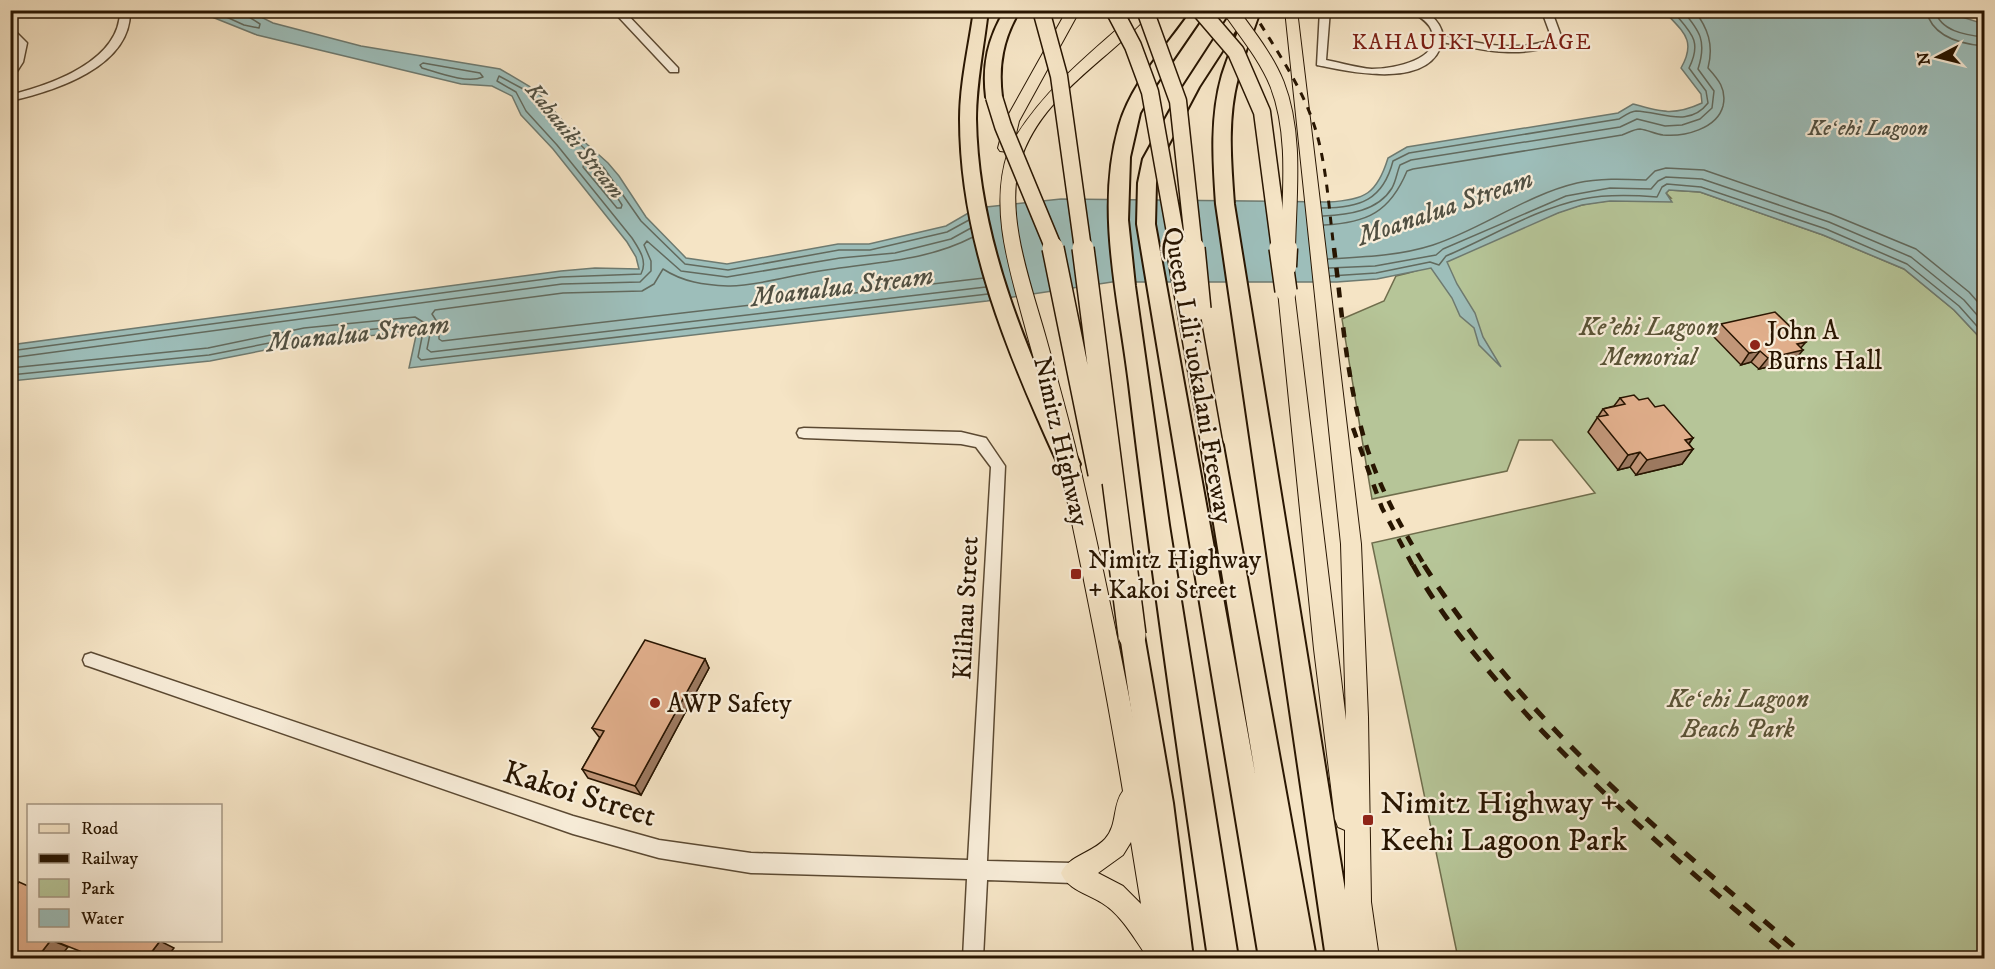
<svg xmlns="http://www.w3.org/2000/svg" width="1995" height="969" font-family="'IM FELL DW Pica',serif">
	<rect width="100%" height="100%" fill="#f5e4c5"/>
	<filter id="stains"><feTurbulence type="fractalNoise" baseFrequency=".00333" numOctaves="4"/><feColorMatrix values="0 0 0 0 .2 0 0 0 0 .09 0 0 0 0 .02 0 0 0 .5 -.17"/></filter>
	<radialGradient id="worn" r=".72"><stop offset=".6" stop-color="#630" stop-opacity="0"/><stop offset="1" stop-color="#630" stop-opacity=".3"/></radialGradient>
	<path fill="#b6c598" stroke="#6f6d4c" stroke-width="1.5" d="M1669,190L1700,192L1823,235L1904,269L1954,310L1984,342V958H1458L1372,543L1595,493L1552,440H1519L1507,471L1372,499L1342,319L1384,301L1396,276C1460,262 1510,228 1571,208C1602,198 1638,200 1671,198L1666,193Z"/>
	<path fill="#9dbeba" stroke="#6e7a70" stroke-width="1.5" d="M1940,10L1984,24V342L1954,310L1904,269L1823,235L1700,192L1669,190L1666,193L1672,202L1610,201L1582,205L1558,213L1447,262L1457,284L1475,313L1483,337L1501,367L1479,345L1474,328L1460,316L1452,298L1431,268L1377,279L1337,282H1112L987,301L409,368L417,331L306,342L210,361L11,381L10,345L561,271L595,268L639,269L636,257L627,242L553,149L521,115L512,96L492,86L461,84L257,35L197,11H249L273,23L361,46L500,69L529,86L541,96L570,129L608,163L619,176L646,217L686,258L727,264L838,244H869L946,226L977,208L1061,199L1328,202C1365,200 1377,194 1388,158L1407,147L1618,113L1633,104C1661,112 1674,116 1702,103L1701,94L1681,68C1697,40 1683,32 1664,11Z"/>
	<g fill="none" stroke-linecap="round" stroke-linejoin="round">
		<path stroke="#626a5e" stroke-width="1.5" d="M211,10L244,25L259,28L260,24L249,17L247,10
			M1926,10C1932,37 1960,44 1984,46
			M1935,10C1940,31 1965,35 1984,37
			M423,63L480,73L483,77C467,84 439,73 422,68L420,65Z
			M584,163H588L608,183L622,205L621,208H617L583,167Z
			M1322,208C1360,208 1383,200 1393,161L1409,153L1619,119C1624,116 1631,111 1636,111C1662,112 1689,128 1708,103L1706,91L1689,68C1703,40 1690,32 1672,10
			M1323,216C1348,215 1378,211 1392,188C1396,181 1397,172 1400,165L1411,160L1620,127L1637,119L1665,126L1682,125L1700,119L1712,108L1714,91L1698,69C1707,41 1700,31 1682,10
			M1324,225C1367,223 1390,212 1407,171L1413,169L1622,135C1628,133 1634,129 1640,129C1648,130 1655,134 1663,135C1684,137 1717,129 1723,106C1727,89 1718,79 1708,68C1714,45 1708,28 1694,10
			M973,237C923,263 868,262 814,272C790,276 750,287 728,286C704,285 683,282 663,269L654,284L642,291L563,293L435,310L432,314L439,325V339L442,341L984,278
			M1328,259C1363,257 1399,256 1433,245C1482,229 1526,195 1577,183C1599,178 1623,179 1646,180L1655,171L1666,168L1704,170L1831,214L1916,249L1969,292L1984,309
			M1329,268L1375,266L1436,255L1443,249L1566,196L1610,188L1651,189L1658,181L1666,177L1702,179L1829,222L1911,257L1964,300L1984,323
			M1330,276L1376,273L1430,262L1439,265L1446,256C1491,237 1535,209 1583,199C1607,194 1632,195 1657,197L1662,187L1667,184L1701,187L1826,229L1907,264L1959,306L1984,334
			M10,351L561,277L641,274C648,261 639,249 632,238L557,145L526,111L516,92L497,81L499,76L525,90L604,168L641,221L685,264L728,270L839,250H870L947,232L969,220
			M10,358L562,284L640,282L651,271V261L644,245L647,241L681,271L727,277L840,258L895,253L951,239L971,228
			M10,368L208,348L304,328L415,317L428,325L430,334L427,349L431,352L986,287
			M10,375L209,355L305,336L415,325L423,332L418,357L421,360L988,294"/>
		<g stroke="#5b4932" stroke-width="3">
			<path id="minor" d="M120,10H130C132,67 54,91 10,101V95C51,85 121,61 120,10Z
				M612,10H623L678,68V72H670Z
				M1320,10H1330L1326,60C1342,63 1357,68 1372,69C1391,69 1446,60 1431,29C1427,20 1417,16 1410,10C1427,10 1440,19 1443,36C1479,43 1514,53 1550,40L1551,36L1544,17L1549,14L1554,17L1561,36L1558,44C1518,59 1482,50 1442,42C1431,90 1350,72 1317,65Z
				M10,26L27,43L23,62L14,76L10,77V65L17,43L10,36Z
				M804,428L961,432L986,438L1005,466L987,861L1073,863L1080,866L1083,873L1080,880L1073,883L987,880L983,958H963L967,879L751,873L659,858L573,834L91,667L85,665L83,660L85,655L91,653L573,816L659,840L751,853L968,860L991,467L976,447L961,444L804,438L799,437L797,433L799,429Z"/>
		</g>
		<g stroke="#281501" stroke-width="2">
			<path id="major" d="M1067,10H1080L1019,121L1015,138C1046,87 1094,50 1139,10H1153C1109,61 1041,94 1020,162C1004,215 1032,287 1046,338C1056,374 1066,410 1075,446C1102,561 1126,676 1147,792C1157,847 1169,903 1174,958H1148C1135,940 1122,915 1102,903C1088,894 1067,889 1061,873C1068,856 1092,853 1105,839C1118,825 1112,805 1123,791C1104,676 1081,562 1056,448C1048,410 1038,372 1027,334C1012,276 988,211 1008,152L1000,151L998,148L1005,121ZM1131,842L1141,904L1123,886L1098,873L1123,855Z
				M1285,10H1297L1361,544L1368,717L1371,902L1379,958H1353L1345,902V830L1338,827L1335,819L1314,649L1278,291L1280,287H1292L1294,291L1346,720L1341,544Z"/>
		</g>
		<g stroke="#281501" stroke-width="4">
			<path id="highway" d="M974,10H988C984,46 976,83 976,119C978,241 1028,355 1080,464L1077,470L1069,473L1061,470L1058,464C1008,355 960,241 960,119C960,83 969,46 974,10Z
				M1005,10H1020C1003,38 998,65 1002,97L994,102L986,97C982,65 988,38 1005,10Z
				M1192,10H1207L1157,83L1140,113L1130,157L1128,220L1135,286L1169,525L1238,958H1208C1180,767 1152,576 1129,384C1119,301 1095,209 1119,126C1131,83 1167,46 1192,10Z
				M1233,10L1260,11C1253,33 1243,55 1238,78C1227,119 1231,162 1234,204L1356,958H1326L1216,204C1213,161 1210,117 1222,75C1228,56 1236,37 1243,19L1199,87L1161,159L1156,183L1155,224L1255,773L1201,445L1204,439L1212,437L1220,439L1223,445L1316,958H1259L1137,224L1138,183L1143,159L1183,87Z
				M1132,624L1141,627L1144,635L1173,803L1193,958H1163L1145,803L1120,635L1123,627Z"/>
		</g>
		<use href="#minor" fill="#f8edd9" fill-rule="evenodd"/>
		<use href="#major" fill="#f5e4c5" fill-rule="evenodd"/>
		<use href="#highway" fill="#f5e4c5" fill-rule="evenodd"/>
		<path stroke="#281501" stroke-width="3" stroke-dasharray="8 8" stroke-linecap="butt" d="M1252,10C1275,49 1303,87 1316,131C1327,169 1329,210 1334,249"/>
		<path stroke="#281501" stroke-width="4.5" stroke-dasharray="10 10" stroke-linecap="butt" d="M1334,248C1342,311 1346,377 1364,438C1377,483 1400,526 1425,566
			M1353,428L1382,508L1413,566"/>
		<path stroke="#281501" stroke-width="5" stroke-dasharray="13 13" stroke-linecap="butt" d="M1413,565C1437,609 1470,650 1504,689C1590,788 1692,873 1792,958
			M1424,565C1523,722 1668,839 1808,958"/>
		<g stroke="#281501" stroke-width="16" stroke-linecap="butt">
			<path id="major-bridge-far1" d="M1230,10C1247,34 1266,57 1277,84C1297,135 1289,196 1288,249"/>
		</g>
		<g stroke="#281501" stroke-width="21" stroke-linecap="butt">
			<path id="major-bridge" d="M1287,267L1288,248"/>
		</g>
		<g stroke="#281501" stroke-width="19" stroke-linecap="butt">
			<path id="highway-bridge-far2" d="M1041,10L1059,76L1083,249
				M1114,10L1133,46L1150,92L1178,249
				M1145,10L1178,101L1194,249
				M1200,10L1236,52L1262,112L1280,249
				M994,97L1003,126L1054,249"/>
		</g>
		<g stroke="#281501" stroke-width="24" stroke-linecap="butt">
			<path id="highway-bridge-far1" d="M1053,248L1099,474
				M1083,248L1124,566
				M1177,248L1212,445
				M1194,248L1200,309
				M1280,248L1286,291"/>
		</g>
		<g stroke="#281501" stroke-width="30" stroke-linecap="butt">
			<path id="highway-bridge" d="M1123,565L1132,635"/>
		</g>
		<use href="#major-bridge-far1" stroke="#f5e4c5" stroke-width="14"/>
		<use href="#major-bridge" stroke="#f5e4c5" stroke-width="18"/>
		<use href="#highway-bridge-far2" stroke="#f5e4c5" stroke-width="16"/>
		<use href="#highway-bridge-far1" stroke="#f5e4c5" stroke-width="21"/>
		<use href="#highway-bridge" stroke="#f5e4c5" stroke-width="27"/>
	</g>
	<path fill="#c19678" stroke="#281501" stroke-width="1.5" d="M1721,324L1801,348L1794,361L1759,369L1751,362L1741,365L1713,336Z
		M1620,398L1639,400L1655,407L1693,438L1689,444L1693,449L1682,464L1636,475L1630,467L1618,470L1588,432L1603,409L1614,406Z
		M705,659L709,668L641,795L588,778L582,769L600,737H599L592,728Z"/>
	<path fill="#9d7a61" stroke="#281501" stroke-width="1.5" d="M1806,342L1799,350H1803L1794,361L1759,369L1768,358L1797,344Z
		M1760,351L1751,362L1741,365L1749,353Z
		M1693,438L1683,451L1693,449L1682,464L1636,475L1647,460L1685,440Z
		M1640,452L1630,467L1618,470L1628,455Z
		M705,659L709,668L641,795L635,786Z
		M51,940L68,947L59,958H37Z
		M160,941L174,948L166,958H147Z"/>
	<path fill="#e0ae8b" stroke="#281501" stroke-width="1.5" d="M1775,312L1806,342L1797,344L1803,350L1768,358L1760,351L1749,353L1721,324Z
		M1634,395L1639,400L1648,398L1655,407L1664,405L1693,438L1685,440L1693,449L1647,460L1640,452L1628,455L1597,417L1608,415L1603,409L1625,404L1620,398Z
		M645,640L705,659L635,786L582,769L604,731L592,728Z
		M19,882L28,886V940H51L37,958H10V893Z
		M52,940H159L160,941L147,958H97Z"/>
	<g fill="#8f2418" stroke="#f8edd9" stroke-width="2">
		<circle cx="1755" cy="345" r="6"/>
		<rect x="1070" y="568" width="12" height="12" rx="3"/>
		<circle cx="655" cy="703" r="6"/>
		<rect x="1362" y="814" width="12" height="12" rx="3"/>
	</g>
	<g text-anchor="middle" stroke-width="4.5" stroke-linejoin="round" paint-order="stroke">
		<g font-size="22" letter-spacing="1.5" fill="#7a1f14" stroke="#f8edd9">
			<text x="1472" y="49">KAHAUIKI VILLAGE</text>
		</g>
		<g font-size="22" font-style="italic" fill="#515042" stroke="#f8edd9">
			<text x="1868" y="135">Keʻehi Lagoon</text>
			<text transform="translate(576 140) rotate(51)" y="8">Kahauiki Stream</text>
		</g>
		<g font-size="26" font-style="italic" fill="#5a5336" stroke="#f8edd9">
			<text x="1649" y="335">Ke'ehi Lagoon<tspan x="1649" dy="30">Memorial</tspan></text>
			<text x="1738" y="707">Keʻehi Lagoon<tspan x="1738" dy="30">Beach Park</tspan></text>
		</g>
		<g font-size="26" fill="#281501" stroke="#f8edd9" text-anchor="start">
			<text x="1767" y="339">John A<tspan x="1767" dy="30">Burns Hall</tspan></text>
			<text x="1088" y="568">Nimitz Highway<tspan x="1088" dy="30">+ Kakoi Street</tspan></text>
			<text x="667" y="712">AWP Safety</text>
		</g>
		<g font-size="26" fill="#281501" stroke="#f8edd9">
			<text transform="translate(1199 375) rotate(80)" y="9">Queen Liliʻuokalani Freeway</text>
			<text transform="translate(1062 441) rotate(77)" y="9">Nimitz Highway</text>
			<text transform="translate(965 608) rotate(-87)" y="9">Kilihau Street</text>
		</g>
		<g font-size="27" font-style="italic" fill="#515042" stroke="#f8edd9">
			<text transform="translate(1445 207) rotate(-19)" y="9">Moanalua Stream</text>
			<text transform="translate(842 286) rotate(-7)" y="9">Moanalua Stream</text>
			<text transform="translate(358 333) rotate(-6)" y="9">Moanalua Stream</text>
		</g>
		<g font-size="32" fill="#281501" stroke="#f8edd9">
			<text transform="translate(580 793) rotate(17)" y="11">Kakoi Street</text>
		</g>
		<g font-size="32" fill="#281501" stroke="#f8edd9" text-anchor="start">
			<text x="1380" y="813">Nimitz Highway +<tspan x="1380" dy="37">Keehi Lagoon Park</tspan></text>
		</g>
	</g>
	<rect width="1995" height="969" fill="none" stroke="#f5e4c5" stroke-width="36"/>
	<rect x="12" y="12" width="1971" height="945" fill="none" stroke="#281501" stroke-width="3"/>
	<rect x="18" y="18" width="1959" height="933" fill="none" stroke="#281501" stroke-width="1.5"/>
	<rect x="27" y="804" width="195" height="138" fill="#f8edd9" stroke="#a59783" stroke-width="1.5"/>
	<rect x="39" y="824" width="30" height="9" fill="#f5e4c5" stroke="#a59783" stroke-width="1.5"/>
	<text x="81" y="834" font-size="18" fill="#281501">Road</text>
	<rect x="39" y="854" width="30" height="9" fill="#281501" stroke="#a59783" stroke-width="1.5"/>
	<text x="81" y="864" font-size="18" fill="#281501">Railway</text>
	<rect x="39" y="879" width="30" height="18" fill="#b6c598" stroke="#a59783" stroke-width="1.5"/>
	<text x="81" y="894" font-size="18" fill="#281501">Park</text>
	<rect x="39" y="909" width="30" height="18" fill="#9dbeba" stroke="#a59783" stroke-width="1.5"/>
	<text x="81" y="924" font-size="18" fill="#281501">Water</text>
	<g transform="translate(1938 57) rotate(263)" stroke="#f8edd9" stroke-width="4.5" paint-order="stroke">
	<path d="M0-4.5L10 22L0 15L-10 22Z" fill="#281501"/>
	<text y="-9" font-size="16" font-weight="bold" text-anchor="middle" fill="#281501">N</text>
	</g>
	<rect width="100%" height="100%" filter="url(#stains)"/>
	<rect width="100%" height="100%" fill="url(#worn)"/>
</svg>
